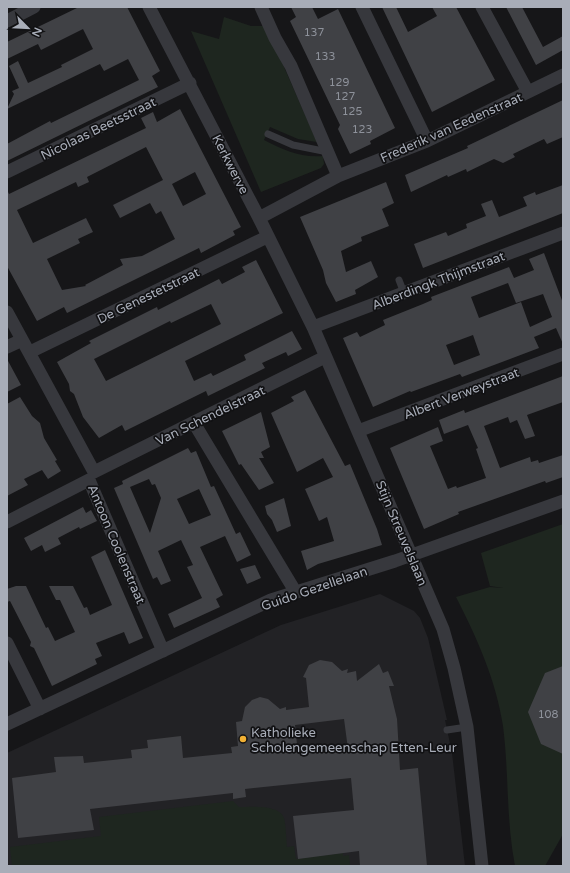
<svg xmlns="http://www.w3.org/2000/svg" width="570" height="873" font-family="'Varela Round',sans-serif">
	<rect width="100%" height="100%" fill="#161618"/>
	<path fill="#222225" d="M380,594L414,611L420,618L428,638L447,720H445L452,753L465,866H7V753L281,625Z"/>
	<path fill="#1e261f" d="M224,17L251,26H266L317,142L298,139L270,127L264,140C283,150 301,158 323,156L324,164L321,168L261,192L191,31L219,39Z
		M563,524V834L545,866H515C506,820 509,772 503,726C496,680 477,638 456,597L490,587L503,588L490,586L481,553Z
		M233,801L239,807C250,807 279,804 284,818C286,826 286,837 287,847L294,846L296,859L343,853V856L349,855L350,866H12L10,847L101,836L99,817Z"/>
	<path fill="#404145" fill-rule="evenodd" d="M79,7H127L160,71L152,76L158,87L7,161V144L50,121L51,123L139,80L128,59L104,71L100,64L7,109L14,94L12,91L19,88L9,66L18,61L28,83L62,67L61,65L93,49L83,29L41,50L38,44L7,59V42Z
		M291,7H312L318,19L338,9L395,128L370,141L371,144L350,154L338,129L340,125L290,21L296,17Z
		M382,7H396L408,32L437,16L432,7H456L495,80L432,112Z
		M506,7H522L543,47L563,36V50L536,65Z
		M563,100V137L547,144L544,139L513,154L515,157L503,163L494,159L467,172L466,169L448,177L447,175L411,192L405,175L468,148L467,146Z
		M180,109L241,227L233,231L235,235L201,253L199,248L67,313L64,307L37,321L7,266V190L9,194L146,128L141,118L153,112L157,122ZM146,147L163,180L113,205L120,218L150,203L156,214L161,211L175,239L142,256L120,259L123,265L85,285L86,286L62,290L47,259L80,243L78,239L93,232L86,218L33,243L17,210L76,182L78,187L89,182L87,177ZM195,172L206,194L183,206L172,184Z
		M386,182L394,203L382,209L389,226L361,237L362,241L341,251L346,272L371,261L378,277L355,290L356,294L336,302L326,283L323,270L300,217Z
		M563,185V213L423,268L414,244L446,232L448,236L467,228L466,224L486,216L481,204L492,200L499,217L527,206L523,197L535,192L536,195Z
		M544,253L563,303V344L556,328L534,337L539,348L462,377L460,374L411,392L410,391L373,407L343,338L357,332L360,337L385,325L383,320L423,304L432,300L431,297L509,267L514,278L534,270L529,259ZM508,283L516,303L543,294L552,317L530,327L521,302L479,318L471,297ZM473,335L480,355L454,365L446,345Z
		M256,260L283,313L185,361L194,381L211,373L213,376L246,360L244,355L292,331L302,349L288,356L286,352L262,363L265,368L208,396L206,391L125,431L122,425L99,438L83,417L74,394L70,391L69,384L57,362L91,343L89,341L157,307L158,310L219,279L222,284L245,272L242,267ZM211,304L221,324L106,381L94,359L170,321L171,323Z
		M7,359L21,385L7,392Z
		M563,376V402L527,415L535,436L525,439L517,420L510,423L508,417L484,426L500,468L530,457L531,462L538,460L539,463L563,455V477L546,483L545,481L458,512L459,514L424,529L390,448L438,427L443,441L430,446L448,489L456,486L457,488L486,478L476,449L478,448L468,425L444,434L439,420L464,410L465,413Z
		M305,390L345,466L350,464L377,529L382,545L318,564L307,570L301,551L334,541L327,517L319,521L305,489L333,477L323,458L297,472L271,413L294,401L291,397Z
		M20,397L32,416L40,423L44,438L57,460L55,461L61,471L48,479L42,470L24,479L28,485L7,496V404Z
		M261,412L270,447L261,452L264,458H259L274,483L259,490L241,464L239,465L222,431Z
		M188,448L191,453L196,451L211,487L214,486L236,534L240,532L251,555L237,562L225,536L200,547L223,595L216,599L220,607L174,628L168,614L202,598L187,567L193,565L181,540L158,551L171,581L161,585L157,577L153,579L114,488L123,484L122,481ZM149,479L152,485L155,484L161,498L150,533L130,487ZM199,489L211,515L189,524L177,499Z
		M284,498L291,526L277,532L272,520L267,514L265,506Z
		M83,507L86,513L91,510L97,521L80,529L79,527L58,538L61,544L45,552L42,545L31,551L24,538Z
		M105,550L143,638L129,644L124,632L96,643L102,656L95,659L97,664L52,686L34,648L30,646L31,642L10,601L7,602V589L16,586H26L46,628L48,627L55,641L75,632L60,600H56L49,586H73L84,608L87,607L90,615L112,605L91,557Z
		M255,565L261,578L247,584L240,569Z
		M320,660L332,662L342,671L348,669L347,673L356,671L357,681L379,664L383,673L388,671L394,686H389L397,719L400,770L418,768L427,866H360L359,851L298,859L293,816L354,810L351,778L245,789L246,797L233,799V793L90,809L94,830L18,838L12,778L56,772L54,757L83,756L84,763L132,758L131,750L148,748L147,740L181,736L183,758L232,753L231,747L238,746L236,722L242,721L245,707L252,700L260,697L268,699L280,709L286,707V710L309,707L306,678L303,677L309,665ZM344,719L348,749L298,754L295,725Z
		M563,666V754L541,744L528,712L545,673Z"/>
	<g fill="none" stroke-linecap="round" stroke-linejoin="round">
		<path stroke="#37383d" stroke-width="7" d="M268,134L293,145L328,152
			M399,280L404,293
			M447,730L467,727"/>
		<path stroke="#37383d" stroke-width="13" d="M149,7L259,218L338,176L291,66L275,38L261,7
			M362,7L427,141
			M482,7L528,92
			M7,21L34,7
			M7,172L190,83
			M338,176L427,141L563,75
			M259,218L313,327L443,629L454,668L467,727L482,866
			M7,312L94,472
			M313,327L563,233
			M7,347L22,340
			M30,352L267,237
			M194,423L295,591
			M358,431L563,354
			M94,472L325,357
			M89,480L163,651
			M7,522L89,480
			M7,643L40,709
			M7,724L271,600L395,561L563,501"/>
	</g>
	<circle fill="#f2b134" stroke="#111113" stroke-width="1.5" cx="243" cy="739" r="4"/>
	<g text-anchor="middle" stroke-width="3.5" stroke-linejoin="round" paint-order="stroke">
		<g font-size="11" fill="#8e929b">
			<text x="314" y="36">137</text>
			<text x="325" y="60">133</text>
			<text x="339" y="86">129</text>
			<text x="345" y="100">127</text>
			<text x="352" y="115">125</text>
			<text x="362" y="133">123</text>
			<text x="548" y="718">108</text>
		</g>
		<g font-size="13" fill="#a8adb8" stroke="#111113">
			<text transform="translate(451 127) rotate(-24)" y="5">Frederik van Eedenstraat</text>
			<text transform="translate(98 128) rotate(-26)" y="5">Nicolaas Beetsstraat</text>
			<text transform="translate(231 164) rotate(63)" y="5">Kerkwerve</text>
			<text transform="translate(438 280) rotate(-21)" y="5">Alberdingk Thijmstraat</text>
			<text transform="translate(148 295) rotate(-26)" y="5">De Genestetstraat</text>
			<text transform="translate(461 393) rotate(-21)" y="5">Albert Verweystraat</text>
			<text transform="translate(210 415) rotate(-26)" y="5">Van Schendelstraat</text>
			<text transform="translate(402 533) rotate(67)" y="5">Stijn Streuvelslaan</text>
			<text transform="translate(117 544) rotate(67)" y="5">Antoon Coolenstraat</text>
			<text transform="translate(314 588) rotate(-19)" y="5">Guido Gezellelaan</text>
		</g>
		<g font-size="13" fill="#a8adb8" stroke="#111113" text-anchor="start">
			<text x="251" y="737">Katholieke<tspan x="251" dy="15">Scholengemeenschap Etten-Leur</tspan></text>
		</g>
	</g>
	<rect width="570" height="873" fill="none" stroke="#a8adb8" stroke-width="16"/>
	<g transform="translate(28 28) rotate(114)" stroke="#111113" stroke-width="3" paint-order="stroke">
	<path d="M0-3L7 15L0 10L-7 15Z" fill="#a8adb8"/>
	<text y="-6" font-size="11" font-weight="bold" text-anchor="middle" fill="#a8adb8">N</text>
	</g>
</svg>
